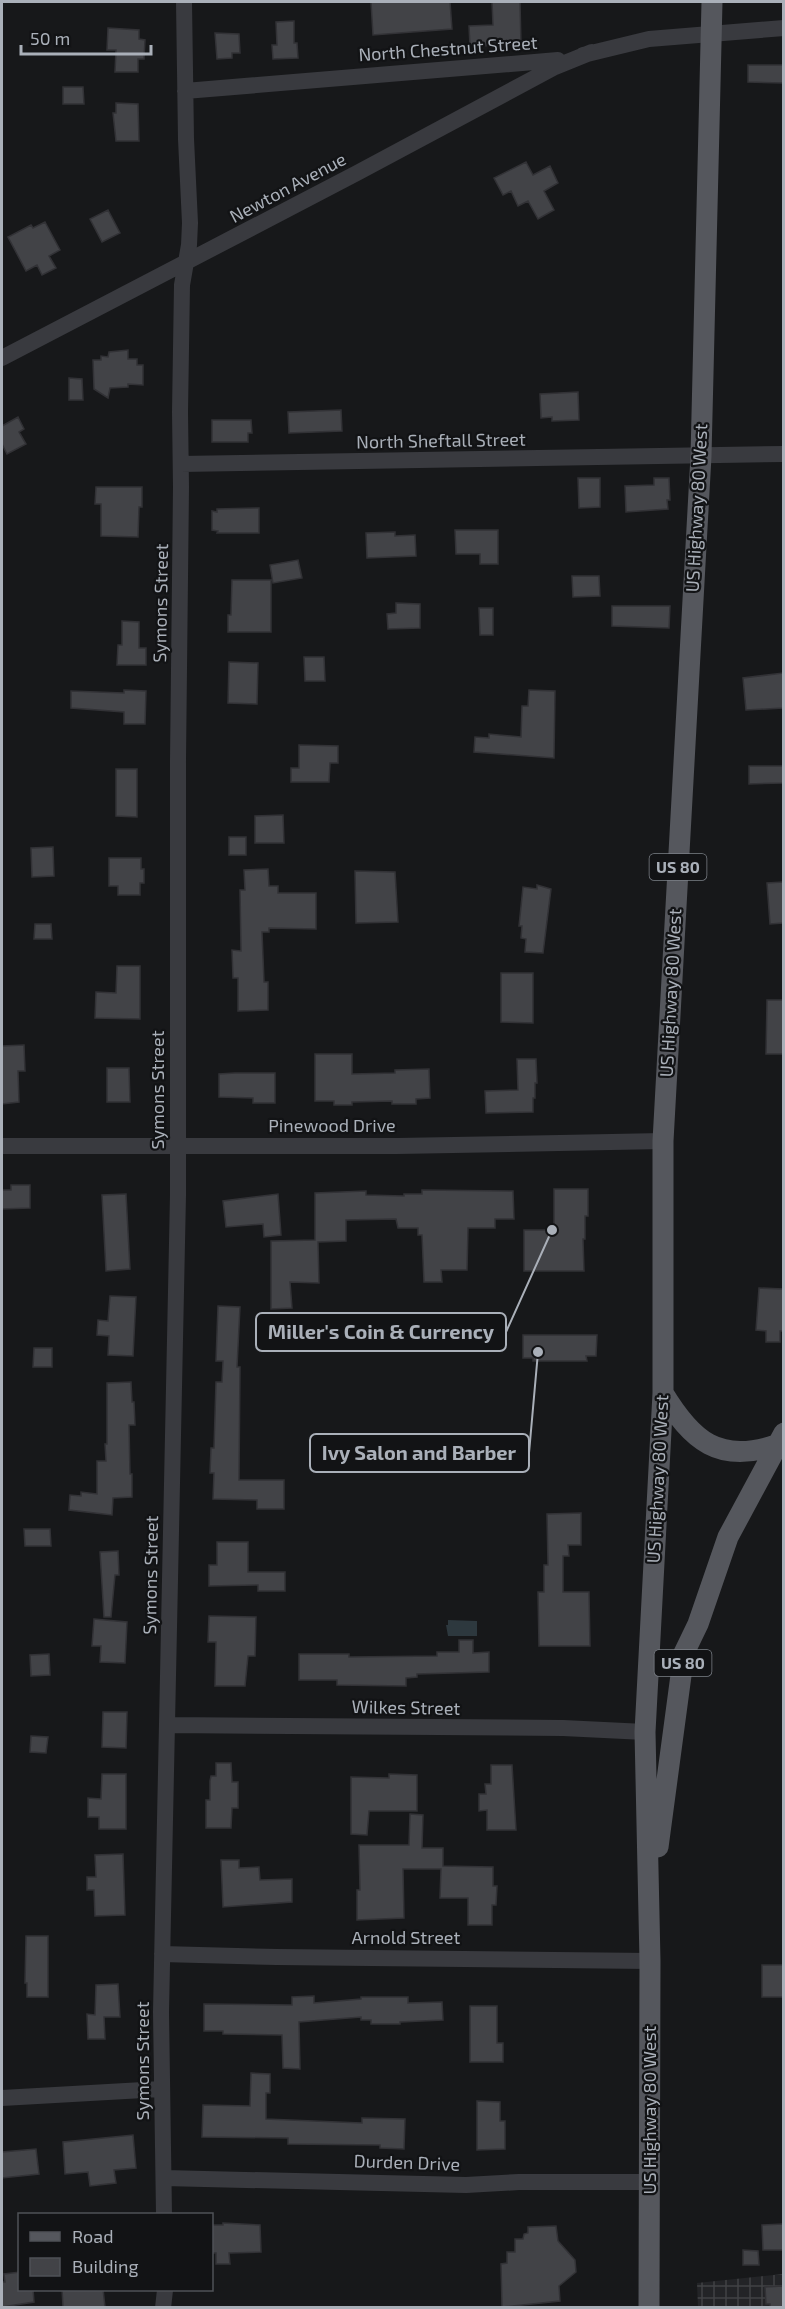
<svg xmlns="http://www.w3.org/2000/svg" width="785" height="2309" font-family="'Exo 2',sans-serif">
	<defs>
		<pattern id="industrial-grid" width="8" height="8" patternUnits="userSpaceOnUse" patternTransform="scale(1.5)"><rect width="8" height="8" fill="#232427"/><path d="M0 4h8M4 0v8" fill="none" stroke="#404144"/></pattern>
	</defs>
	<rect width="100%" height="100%" fill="#17181a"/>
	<path fill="url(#industrial-grid)" d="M783,2274V2307H698L697,2283Z"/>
	<path fill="#2d383e" d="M448,1620L477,1621V1636H448L446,1625H448Z"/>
	<path fill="#424347" stroke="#323236" stroke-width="1.5" d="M371,2H450L452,29L373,35Z
		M492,2H520L521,45L470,46L469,26L493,25Z
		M294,21V43H297L298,58L273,59L272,45H277L276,22Z
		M108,28L139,30V39L145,40L144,59H138V72H115L116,50H107Z
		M215,33L239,34L240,53H232V58L217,59Z
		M748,65H783V83L748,82Z
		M63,87H83L84,104H63Z
		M116,103L138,104L139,141H116L113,113H116Z
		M526,162L533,175L550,166L558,183L544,191L554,210L538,219L528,201L518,206L511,191L503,195L494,178Z
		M108,210L120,233L102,242L90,219Z
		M45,222L60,250L49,256L56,268L42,275L37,265L26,271L8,237L31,225L33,228Z
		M128,350V359H137V365H143V385L128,384V387L110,388L108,398L94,389L93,360H101V356L108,357L109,352Z
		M69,378L82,379L83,400H69Z
		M578,392L579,420L552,421V417L541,418L540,394Z
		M341,410L342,431L289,433L288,412Z
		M18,417L24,429L19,432L26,444L7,454L2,444V426Z
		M212,420H251L252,433H248V442H212Z
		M578,478H600V507L579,508Z
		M654,478H669L670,500H667L668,509L626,512L625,486L654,485Z
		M96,487H142V507H139L138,537L101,536V504H95Z
		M259,508V533H217L218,531L212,530V511L217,512V509Z
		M455,530H498V564H480V554H456Z
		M395,532V536L415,535L416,556L367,558L366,533Z
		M298,560L302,578L273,583L270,565Z
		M572,576H599L600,596L573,597Z
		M232,580H271V632H228V615H231Z
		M396,603L420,604V628L388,629L387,614L396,613Z
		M612,606H670L669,628L612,626Z
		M479,608H493V635H480Z
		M122,621L139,622V648H146V665H117L118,645H122Z
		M304,657H324L325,681H305Z
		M229,662L258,663L257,704L228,703Z
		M783,673V708L746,710L743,678Z
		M124,690L146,691L145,724H124V712L71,708V691L124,693Z
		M529,690L555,691L554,758L474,752L475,737L489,738V734L521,737L522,706H528Z
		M299,745L338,746V763H330L329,782H291V768H299Z
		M749,766H783V783L749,784Z
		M116,769H137V817L116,816Z
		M283,815L284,843H255V816Z
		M229,837H246V855H229Z
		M53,847L54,876L32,877L31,848Z
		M109,858H141V869H144V883H140V895H118V886H109Z
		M268,869L269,886H278V893H316V929L269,928V932H262L264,982H268V1010L238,1011V978H233L232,950L241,951L240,890H245L244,870Z
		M355,871L395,872L398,922L356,923Z
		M783,882V923L770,924L767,883Z
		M537,885L551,889L543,953L525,952L526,939L521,938L522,926H519L523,887L537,889Z
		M35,924H51L52,939H34Z
		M117,966H140V1019L95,1018L96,992L116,993Z
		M501,973H533V1023L501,1022Z
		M767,1000H783V1054H766Z
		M24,1045L25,1071H18L19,1102L2,1104V1046Z
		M315,1054H352V1074L395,1073V1070L429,1069L430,1098L416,1099V1104H392V1101L352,1102V1105H334V1101H315Z
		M517,1059H536L537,1083H535V1098H533V1112L486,1113L485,1091L518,1090Z
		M107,1068H129L130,1102H107Z
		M235,1073H275V1103H253V1098L219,1097V1074Z
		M11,1185H30V1208L2,1209V1190H11Z
		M554,1189H588V1216H585V1239H583L584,1271H524V1230H554Z
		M422,1190L513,1191L514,1219H495V1228H468L467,1270H441L442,1282H424L422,1235H418V1228H398L396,1219L346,1220V1241L318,1242L319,1283L290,1282L292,1308L271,1309V1241L315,1240V1193L366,1191V1195L404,1196V1194H422Z
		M126,1194L130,1269L106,1271L102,1195Z
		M278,1194L281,1235L264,1237L263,1224L226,1227L223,1201Z
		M759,1288L783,1289V1331H780V1342H766V1331L756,1330Z
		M110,1296L136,1297L133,1356L108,1355L109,1336L97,1335L98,1320L108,1321Z
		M218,1306L240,1307L237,1367H240L239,1480H284V1509H257V1500L213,1499L214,1473H210L211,1448H214L216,1382H222L223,1361H216Z
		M523,1335H597L596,1356H586L587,1361H533V1358H523Z
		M34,1348H52V1367H33Z
		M131,1382L132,1402H134L135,1425H129L130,1474H132V1497L113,1498L112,1515L69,1510L70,1495L81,1496V1492L97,1494V1461H106L105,1444H107V1383Z
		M581,1513V1545H568L569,1556H563V1592H589L590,1646H539L538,1592H544V1565H548L547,1514Z
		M24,1529H50L51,1546H25Z
		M217,1542H248V1572H285V1591H258V1585L209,1586V1565H217Z
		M118,1551L119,1575H115L111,1617H104L100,1552Z
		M209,1616L256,1617L255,1656H248L245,1686H215L216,1642H208Z
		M94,1619L127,1622L125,1663L100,1662L101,1646H92Z
		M459,1640H473V1653L489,1652V1672L417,1674V1677L406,1678V1686L337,1685V1680H299V1654H349V1657L437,1656V1652H459Z
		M49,1654L50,1675L31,1676L30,1655Z
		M103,1712H127L126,1748L102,1747Z
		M31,1736L48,1737L46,1753L30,1752Z
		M216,1763H231L232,1782H238V1808H232L231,1828H206V1800H210V1781L211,1776H216Z
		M491,1765H512L516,1830H487V1810L479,1811V1794H486L485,1784H491Z
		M102,1774H126V1829H99V1817H88V1798L101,1799Z
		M389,1774L417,1775V1811H369L367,1835L351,1834V1777L389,1778Z
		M410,1814L423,1815L422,1848H443V1866L493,1867V1886H497L496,1905H492V1925H468V1898H440L441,1869H403L404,1918L357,1920V1890H360L359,1845H409Z
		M123,1854L125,1915L95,1916L94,1890H87V1877H96L95,1855Z
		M221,1860H239V1868L259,1867L260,1880L292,1879V1902L223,1907Z
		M26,1936H48V1997H27V1983H25Z
		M762,1965H783V1997H762Z
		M118,1984L120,2017H104L105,2039H88L87,2014L95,2015L96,1985Z
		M314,1996V2003L361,1999V1997H408V2003L442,2002L443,2020L400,2022V2024H371V2020H361V2017L299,2022L300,2069L283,2068L282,2035L223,2034V2031H204V2004L292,2005V1997Z
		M470,2006H497V2043H503V2062H470Z
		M251,2073L270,2074V2093H266V2119L362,2123V2118L405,2119L404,2149L380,2148V2145L288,2144V2138L202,2137L203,2105L250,2106Z
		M477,2101L500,2102V2121H505V2149L477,2150Z
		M133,2135L136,2168L114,2170L116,2183L90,2186L88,2172L65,2174L63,2142Z
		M36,2149L39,2174L2,2178V2152Z
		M223,2223L260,2225L261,2252L229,2253L230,2264H216V2253H212V2225H223Z
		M783,2224V2250H763L762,2225Z
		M556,2226L558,2241L575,2260L576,2272L559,2286L560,2301L502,2307L501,2264L507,2263V2252H515V2239H523L524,2234L528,2233V2227Z
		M743,2250L758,2251L759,2265H743Z
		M20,2272V2289H33L34,2302L2,2307V2282H5L4,2274Z
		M783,2286V2307H770V2304H766L765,2287Z
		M62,2289H103L105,2307H63Z"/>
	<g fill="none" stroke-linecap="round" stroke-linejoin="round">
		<path stroke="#393a3f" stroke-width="16" d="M583,55L649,39L784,28
			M185,91L558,60
			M2,358L357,173L555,67L592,52
			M181,464L784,454
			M2,1146H397L663,1141
			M167,1725L563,1728L645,1732
			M162,1954L277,1957L650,1961
			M2,2098L161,2089
			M164,2178L466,2185L519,2182H650
			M164,2214L161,2012L178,1195V760L181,487L180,412L182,285L189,245L190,223L186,139L184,2
			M163,2308L165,2290"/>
		<path stroke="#55575d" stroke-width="21" d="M663,1393C692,1441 719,1464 776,1445
			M658,1847L684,1653L698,1624L728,1537L784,1433
			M649,2308L650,1961L645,1732L663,1393V1141L701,456L712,2"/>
	</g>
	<g text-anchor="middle" stroke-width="4.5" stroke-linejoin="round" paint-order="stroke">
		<g fill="#121315" stroke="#7c8188" stroke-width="1.5">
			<rect x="649.5" y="854" width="57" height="26" rx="4.5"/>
			<rect x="654.5" y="1650" width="57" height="26" rx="4.5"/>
		</g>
		<g font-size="16" font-weight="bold" fill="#aab0b9">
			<text x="678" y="873">US 80</text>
			<text x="683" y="1669">US 80</text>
		</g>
		<g font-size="18" fill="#aab0b9" stroke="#121315">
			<text transform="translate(448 49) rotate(-4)" y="6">North Chestnut Street</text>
			<text transform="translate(288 188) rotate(-28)" y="6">Newton Avenue</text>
			<text transform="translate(441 441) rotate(-1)" y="6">North Sheftall Street</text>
			<text transform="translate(697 508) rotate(-87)" y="6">US Highway 80 West</text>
			<text transform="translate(161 603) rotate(-89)" y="6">Symons Street</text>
			<text transform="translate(671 993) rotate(-87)" y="6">US Highway 80 West</text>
			<text transform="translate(158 1090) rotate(-90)" y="6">Symons Street</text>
			<text x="332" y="1132">Pinewood Drive</text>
			<text transform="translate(658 1479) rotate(-87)" y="6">US Highway 80 West</text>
			<text transform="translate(151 1575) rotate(-89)" y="6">Symons Street</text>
			<text transform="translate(406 1708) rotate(1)" y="6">Wilkes Street</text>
			<text x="406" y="1944">Arnold Street</text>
			<text transform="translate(143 2061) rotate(-90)" y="6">Symons Street</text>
			<text transform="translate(650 2110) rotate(-90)" y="6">US Highway 80 West</text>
			<text transform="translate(407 2163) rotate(2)" y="6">Durden Drive</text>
		</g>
	</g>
	<path fill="none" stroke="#aab0b9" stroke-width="2" d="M552 1230L506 1332M538 1352L529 1453"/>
	<g fill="#aab0b9" stroke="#121315" stroke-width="2">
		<circle cx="552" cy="1230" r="6"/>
		<circle cx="538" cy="1352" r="6"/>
	</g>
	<g fill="#121315" stroke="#aab0b9" stroke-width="2">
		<rect x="256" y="1313" width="250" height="38" rx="6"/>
		<rect x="310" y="1434" width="219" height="38" rx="6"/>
	</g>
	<g font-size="20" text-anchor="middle" font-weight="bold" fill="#aab0b9">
		<text x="381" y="1339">Miller's Coin &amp; Currency</text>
		<text x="419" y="1460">Ivy Salon and Barber</text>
	</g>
	<rect width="785" height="2309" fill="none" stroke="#aab0b9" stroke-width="6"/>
	<rect x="18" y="2213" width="195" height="78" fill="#121315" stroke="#4f5257" stroke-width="1.5"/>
	<rect x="30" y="2232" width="30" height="9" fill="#55575d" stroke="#4f5257" stroke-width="1.5"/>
	<text x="72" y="2243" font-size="18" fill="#aab0b9">Road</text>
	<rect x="30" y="2258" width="30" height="18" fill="#424347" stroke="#4f5257" stroke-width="1.5"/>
	<text x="72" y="2273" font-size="18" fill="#aab0b9">Building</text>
	<path d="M21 45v9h130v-9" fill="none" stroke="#aab0b9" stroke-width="3"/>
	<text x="30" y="45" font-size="18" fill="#aab0b9" stroke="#121315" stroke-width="4.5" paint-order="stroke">50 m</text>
</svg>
